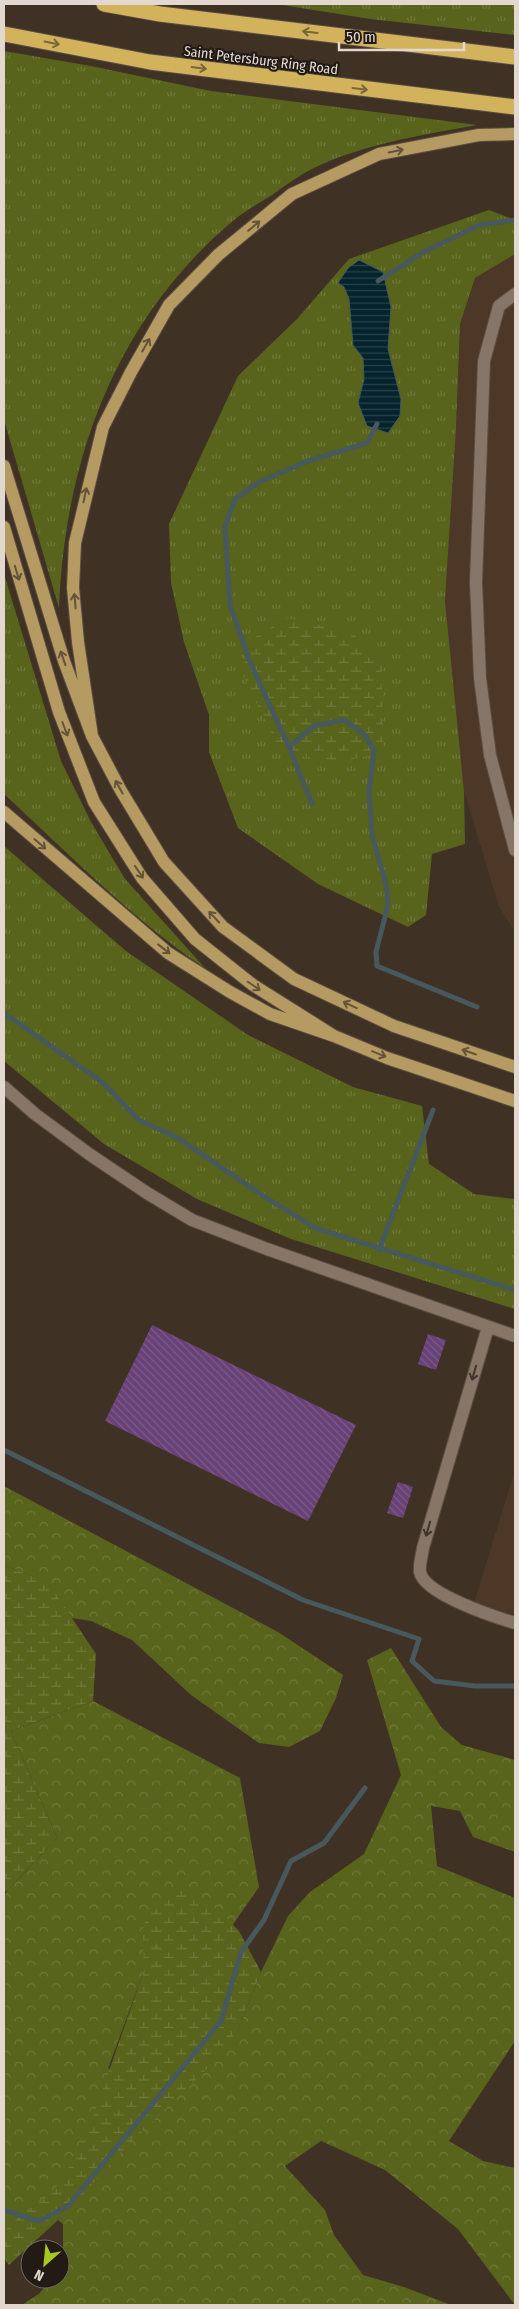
<svg xmlns="http://www.w3.org/2000/svg" width="519" height="2309" font-family="'Fira Sans Condensed',sans-serif">
	<defs>
		<pattern id="grass-tufts" width="24" height="20" patternUnits="userSpaceOnUse" patternTransform="scale(1.25)"><rect width="24" height="20" fill="#58631b"/><path d="M3 7l-1-3M5 7V3M7 7l1-3M15 17l-1-3M17 17v-4M19 17l1-3" fill="none" stroke="#70793b"/></pattern>
		<pattern id="forest-crowns" width="20" height="18" patternUnits="userSpaceOnUse" patternTransform="scale(1.25)"><rect width="20" height="18" fill="#58631b"/><path d="M2 6a3 3 0 1 1 6 0M12 15a3 3 0 1 1 6 0" fill="none" stroke="#70793b"/></pattern>
		<pattern id="wetland-marsh" width="20" height="14" patternUnits="userSpaceOnUse" patternTransform="scale(1.25)"><rect width="20" height="14" fill="#58631b"/><path d="M1 5h8M5 5V1M11 12h8M15 12V8" fill="none" stroke="#70793b"/></pattern>
		<pattern id="water-rules" width="6" height="5" patternUnits="userSpaceOnUse" patternTransform="scale(1.25)"><rect width="6" height="5" fill="#05232c"/><path d="M0 2.5h6" fill="none" stroke="#29424a"/></pattern>
		<pattern id="building-back-hatch" width="6" height="6" patternUnits="userSpaceOnUse" patternTransform="scale(1.25)"><rect width="6" height="6" fill="#674177"/><path d="M-1 5l2 2M0 0l6 6M5-1l2 2" fill="none" stroke="#7c5c89"/></pattern>
	</defs>
	<rect width="100%" height="100%" fill="#403125"/>
	<path fill="#4d3827" d="M515,254V931L499,907L464,791L445,601L456,428L460,324L475,278Z
		M515,1470V1615L474,1603Z"/>
	<path fill="url(#grass-tufts)" fill-rule="evenodd" d="M276,4H515V35L370,19Z
		M4,51L91,66L211,91L477,125C422,135 356,145 306,172C294,179 283,187 272,195C259,203 245,211 234,220C116,319 65,458 59,608L4,420Z
		M489,210L515,220V254L475,278L460,324L456,428L445,601L464,791L465,844L432,854L426,915L408,927L318,884L238,828L209,752V715L184,642L171,583L169,524L238,376L297,319L349,259ZM344,287L391,307L388,349L393,371L358,403L364,379L363,358L353,345L349,299Z
		M4,574L61,761L91,822L125,879L205,968C131,918 69,854 4,794Z
		M4,846L126,951L248,1035L353,1087L422,1106L429,1164L474,1194L515,1199V1309L291,1239L197,1199L104,1144L4,1061Z"/>
	<path fill="url(#forest-crowns)" d="M4,1486L278,1632L343,1675L336,1698L320,1731L289,1747L259,1743L191,1695L132,1640L91,1621L72,1618L47,1582L4,1565Z
		M391,1648L441,1727L462,1745L515,1760V1852L473,1837L460,1811L431,1806L437,1866L515,1898V2041L449,2141L483,2161L515,2168V2305L458,2229L385,2170L321,2141L285,2166L325,2210L334,2235L363,2275L404,2287L451,2305H22L40,2293L50,2279H60V2264L63,2260V2224L37,2204L4,2232V1897L7,1891L57,1838L11,1731L93,1701L240,1778L259,1887L225,1936L154,1943L108,2069L238,2030L261,1972L288,1916L310,1892L364,1854L401,1775L367,1660Z"/>
	<path fill="url(#wetland-marsh)" d="M287,618L352,632L381,665L384,753L342,761L282,754L242,674L250,640Z
		M4,1565L48,1582L96,1654L93,1701L11,1731L57,1838L7,1891L4,1892Z
		M187,1887L220,1911L239,1931L261,1972L238,2030L205,2071L117,2156L70,2209L9,2265L4,2258V2232L12,2223L53,2192L84,2143L144,1970L143,1928L152,1903Z"/>
	<path fill="url(#water-rules)" stroke="#47595d" d="M359,260L383,272L391,307L388,349L401,399L400,416L388,433L367,426L358,403L364,379L363,358L353,345L349,299L344,287L338,283L348,268Z"/>
	<g fill="none" stroke-linecap="round" stroke-linejoin="round">
		<path stroke="#47595d" stroke-width="5" d="M378,281L422,253L479,225L515,220
			M377,424L367,443L308,461L259,482L235,499L225,527L230,605L250,662L289,747L314,726L344,720L364,734L374,751L369,792L372,835L386,884L388,905L376,952L377,966L477,1007
			M289,747L312,804
			M4,1013L102,1082L139,1120L178,1138L265,1197L315,1228L515,1290
			M379,1250L433,1110
			M4,1450L303,1600L419,1639L412,1661L434,1681L475,1686H515
			M4,2210L39,2221L68,2206L221,2021L241,1952L264,1920L291,1861L324,1843L365,1788"/>
	</g>
	<path fill="url(#building-back-hatch)" d="M152,1325L356,1425L308,1521L105,1421Z
		M428,1334L446,1340L436,1370L418,1364Z
		M398,1482L413,1487L403,1518L387,1513Z"/>
	<g fill="none" stroke-linecap="round" stroke-linejoin="round">
		<g stroke="#5b4e44" stroke-width="14">
			<path id="street" d="M515,294L499,306L484,361L476,582L480,678L490,755L515,850
				M4,1087L35,1114L89,1154L147,1193L192,1220L267,1249L515,1336
				M488,1327L423,1548C422,1555 419,1565 420,1572C424,1594 495,1617 515,1623"/>
		</g>
		<g stroke="#5b4e44" stroke-width="14">
			<path id="primary" d="M4,466L64,661L92,736L120,789L164,862L223,927L294,979L394,1026L515,1067
				M4,527L59,712L94,802L142,878L195,939L253,985L334,1036
				M92,736L78,642L73,588L75,543L103,427L131,372L169,305L218,255L292,194L379,154L479,135L515,134
				M4,812L168,953L230,992L270,1014L334,1036L387,1058L515,1101"/>
		</g>
		<g stroke="#5b4e44" stroke-width="17">
			<path id="highway" d="M104,4L160,14L515,57
				M4,34L150,62L515,107"/>
		</g>
		<use href="#street" stroke="#877568" stroke-width="12"/>
		<use href="#primary" stroke="#b59a61" stroke-width="12"/>
		<use href="#highway" stroke="#d3b25c" stroke-width="15"/>
	</g>
	<defs><path id="oneway-shaft" d="M-6 0H5M1.5-3L5.5 0L1.5 3" fill="none" stroke-width="1.6" stroke-linecap="round" stroke-linejoin="round" transform="scale(1.25)"/></defs>
	<g stroke="#7a6638">
		<use href="#oneway-shaft" transform="translate(310 32) rotate(-173)"/>
		<use href="#oneway-shaft" transform="translate(52 43) rotate(11)"/>
		<use href="#oneway-shaft" transform="translate(199 68) rotate(7)"/>
		<use href="#oneway-shaft" transform="translate(360 89) rotate(7)"/>
	</g>
	<g stroke="#645437">
		<use href="#oneway-shaft" transform="translate(396 151) rotate(-11)"/>
		<use href="#oneway-shaft" transform="translate(254 226) rotate(-40)"/>
		<use href="#oneway-shaft" transform="translate(146 345) rotate(-60)"/>
		<use href="#oneway-shaft" transform="translate(85 495) rotate(-78)"/>
		<use href="#oneway-shaft" transform="translate(17 573) rotate(73)"/>
		<use href="#oneway-shaft" transform="translate(75 601) rotate(-95)"/>
		<use href="#oneway-shaft" transform="translate(63 658) rotate(-109)"/>
		<use href="#oneway-shaft" transform="translate(65 729) rotate(69)"/>
		<use href="#oneway-shaft" transform="translate(119 787) rotate(-119)"/>
		<use href="#oneway-shaft" transform="translate(40 844) rotate(41)"/>
		<use href="#oneway-shaft" transform="translate(139 872) rotate(56)"/>
		<use href="#oneway-shaft" transform="translate(214 917) rotate(-133)"/>
		<use href="#oneway-shaft" transform="translate(164 949) rotate(38)"/>
		<use href="#oneway-shaft" transform="translate(254 986) rotate(35)"/>
		<use href="#oneway-shaft" transform="translate(350 1005) rotate(-155)"/>
		<use href="#oneway-shaft" transform="translate(469 1052) rotate(-161)"/>
		<use href="#oneway-shaft" transform="translate(379 1054) rotate(22)"/>
	</g>
	<g stroke="#40362e">
		<use href="#oneway-shaft" transform="translate(474 1373) rotate(106)"/>
		<use href="#oneway-shaft" transform="translate(428 1529) rotate(106)"/>
	</g>
	<g text-anchor="middle" stroke-width="4.5" stroke-linejoin="round" paint-order="stroke">
		<g font-size="14" fill="#e2d8d0" stroke="#221b15">
			<text transform="translate(261 60) rotate(7)" y="5">Saint Petersburg Ring Road</text>
		</g>
	</g>
	<rect width="519" height="2309" fill="none" stroke="#e2d8d0" stroke-width="10"/>
	<g transform="translate(45 2264) rotate(207)"><circle r="24" fill="#221b15" stroke="#6f6760"/>
	<path d="M0-4L9 19L0 12L-9 19Z" fill="#a7c81f"/>
	<text y="-8" font-size="14" font-weight="bold" text-anchor="middle" fill="#e2d8d0">N</text>
	</g>
	<path d="M339 42v8h125v-8" fill="none" stroke="#e2d8d0" stroke-width="2.5"/>
	<text x="346" y="42" font-size="15" fill="#e2d8d0" stroke="#221b15" stroke-width="4" paint-order="stroke">50 m</text>
</svg>
